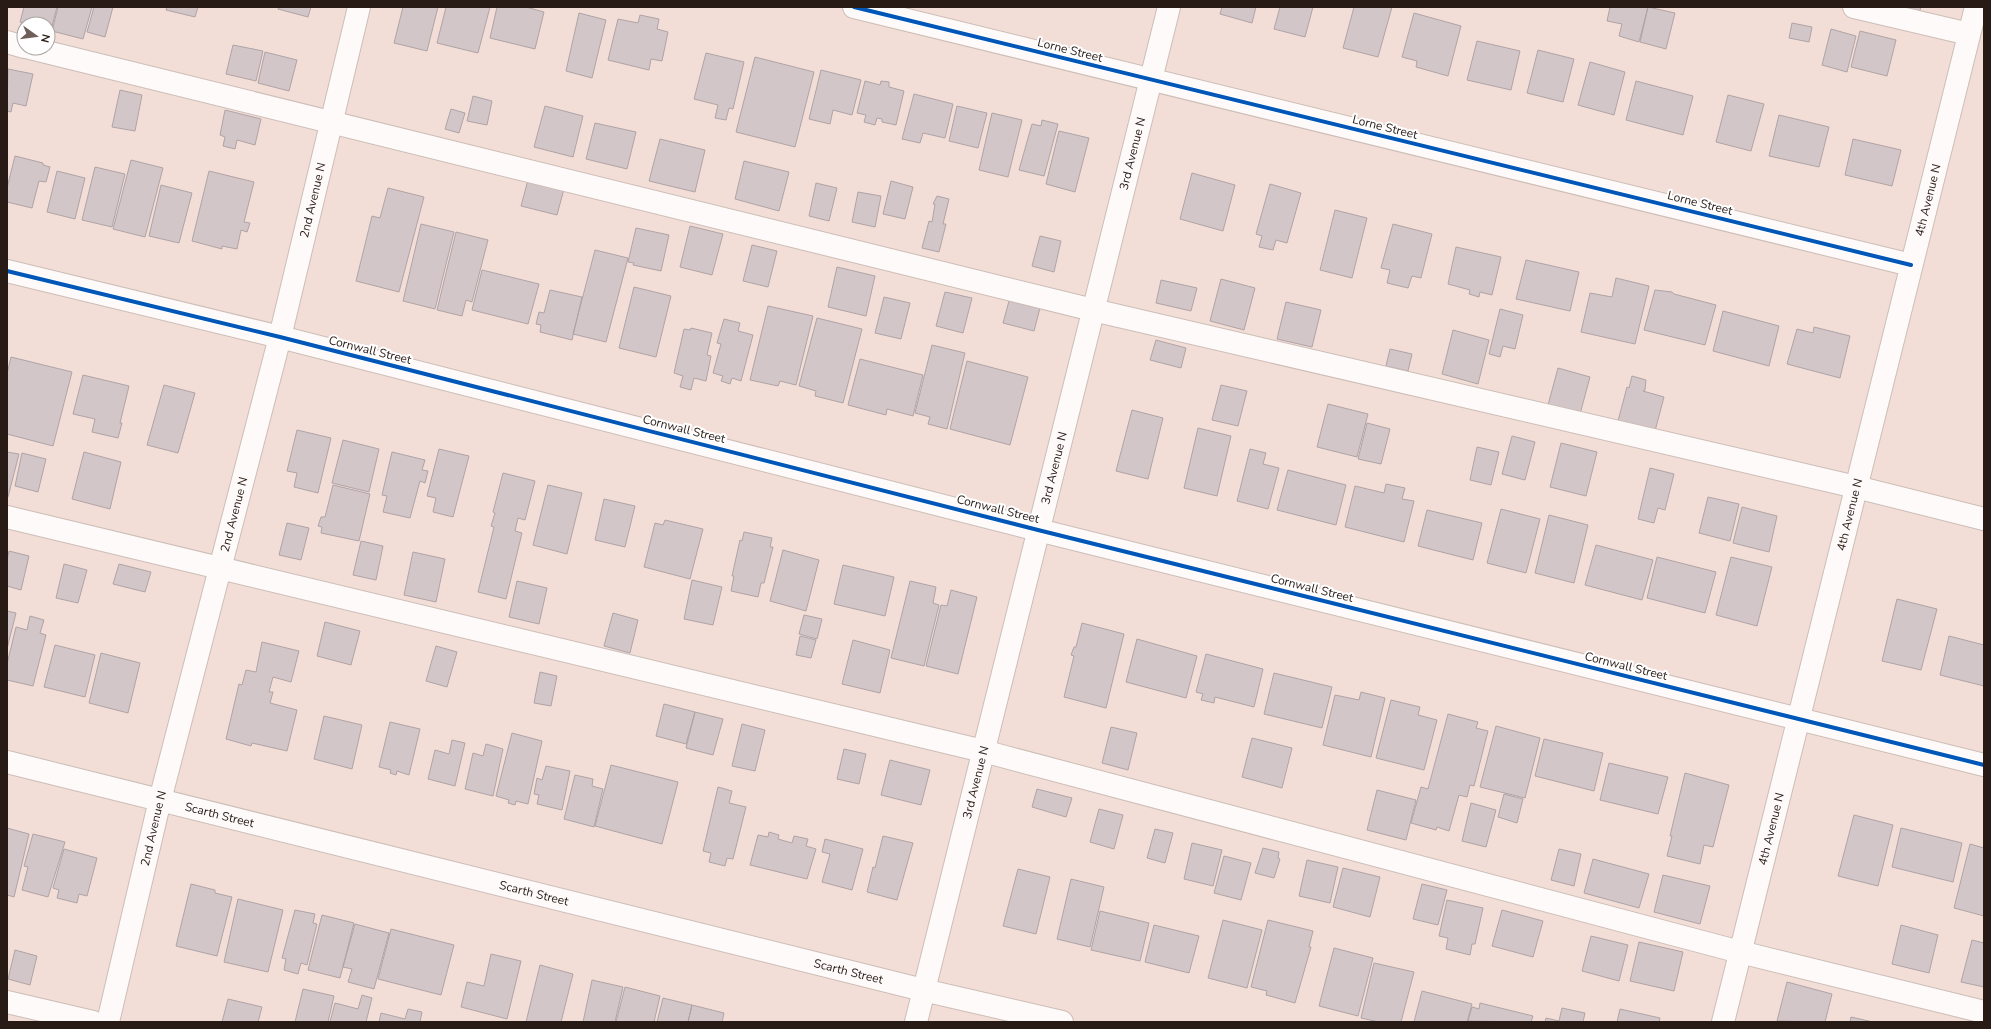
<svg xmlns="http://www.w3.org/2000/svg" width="1991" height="1029" font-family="'Nunito Sans',sans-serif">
	<rect width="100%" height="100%" fill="#f2ded7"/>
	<path fill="#d3c6c8" stroke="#b0a3a6" d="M24,7H57L51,30L48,29V24H29L20,22Z
		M58,7H92L83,39L52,31Z
		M94,7H113L105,37L87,32Z
		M167,7H198L195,17L166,10Z
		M279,7H311L308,17L278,9Z
		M403,7H438L427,51L394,43Z
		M446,7H490L478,53L437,43Z
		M497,7H526L544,12L535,49L490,38Z
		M1222,7H1256L1252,23L1220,14Z
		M1280,7H1313L1305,37L1274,29Z
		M1354,7H1392L1378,57L1343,48Z
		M1610,7H1648L1639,42L1619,36L1622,24L1607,21Z
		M1648,7L1675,13L1666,49L1640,42Z
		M1894,7H1921L1919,13Z
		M579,13L606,20L592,78L566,71Z
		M1414,13L1461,26L1448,76L1416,67L1417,61L1402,57Z
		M640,15L659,19L657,29L668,32L662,61L651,59L649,70L608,60L618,19L638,23Z
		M1792,23L1812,27L1809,42L1789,38Z
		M1831,29L1856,36L1847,72L1822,65Z
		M1860,31L1896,40L1887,76L1851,67Z
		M1477,41L1520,51L1511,90L1467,80Z
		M233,45L263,51L256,81L226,74Z
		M1538,50L1574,59L1563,102L1527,93Z
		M265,52L297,60L289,91L258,83Z
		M706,53L744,62L733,109L729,108L726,120L715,118L718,105L694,99Z
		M755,57L814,72L795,147L736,132Z
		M1590,62L1625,72L1614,115L1578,105Z
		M8,69L33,74L26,106L13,103L11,112L7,111Z
		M821,70L861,80L852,115L833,110L830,124L809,119Z
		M865,81L880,85L881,81L889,82V87L904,91L896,125L882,122V119L877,118L875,125L864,122L866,115L857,113Z
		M1636,81L1693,96L1683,135L1626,120Z
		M120,90L142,95L135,131L112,127Z
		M914,94L953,104L945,138L923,133L920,143L902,139Z
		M1728,95L1764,104L1751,151L1716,142Z
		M473,96L492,101L487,125L467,121Z
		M545,106L583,116L573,157L534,147Z
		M957,106L987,113L978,148L949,141Z
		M451,109L465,113L459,133L445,129Z
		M225,110L261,119L255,145L237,140L235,149L223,146L225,137L220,135Z
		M992,113L1022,120L1008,177L979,170Z
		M1779,115L1829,127L1819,167L1769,156Z
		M1042,120L1058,124L1044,176L1019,170L1032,124L1041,126Z
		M595,123L636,132L627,169L586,159Z
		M1059,131L1089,138L1075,192L1046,184Z
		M660,139L705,150L695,192L649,181Z
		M1853,139L1901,150L1892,186L1845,175Z
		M15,156L43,163V165L50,167L46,182L39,181L32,208L7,202V188Z
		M131,160L163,168L145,237L113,229Z
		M744,161L789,172L779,211L735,199Z
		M95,167L125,174L112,227L82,220Z
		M57,171L85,178L75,219L47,212Z
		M209,171L254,182L244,222L250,223L247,232L241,230L237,249L222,246V249L192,241Z
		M1192,173L1235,185L1223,231L1180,219Z
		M528,180L564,189L557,215L521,206Z
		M891,181L913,187L905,219L883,214Z
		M816,183L837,188L829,221L809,216Z
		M1270,184L1301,193L1287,243L1276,240L1273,250L1259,247L1262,236L1256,234Z
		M161,185L192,193L179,243L149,236Z
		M388,188L424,197L399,292L356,281L372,216L380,218Z
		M858,192L881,196L875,227L852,222Z
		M937,196L949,199L943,224H946L939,252L922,248L929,221L932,222L935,204H933Z
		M1335,210L1367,218L1352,278L1320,270Z
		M421,224L454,232L435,309L403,301Z
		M1393,224L1432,234L1421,278L1412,276L1408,288L1387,283L1390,270L1381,268Z
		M690,226L723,234L712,275L680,267Z
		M636,228L669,235L661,271L633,265L634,263L628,262Z
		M456,232L488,240L472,302L466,300L462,316L437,310Z
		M1040,236L1061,241L1054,272L1032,266Z
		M752,245L777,251L768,287L743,281Z
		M1456,247L1501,257L1492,295L1480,292L1479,297L1469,294L1470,290L1448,284Z
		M595,250L628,258L606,342L573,334Z
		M1526,260L1579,272L1570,311L1516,299Z
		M837,267L875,276L866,316L828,307Z
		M482,270L539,284L528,324L472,310Z
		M1616,278L1649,286L1635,344L1581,332L1590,293L1612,297Z
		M1221,279L1255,288L1244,330L1210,321Z
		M1161,280L1197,288L1191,311L1156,303Z
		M634,287L671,296L656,357L619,348Z
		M550,290L582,297L572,340L540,332L541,325L536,324L539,312L544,313Z
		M1655,290L1672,292L1674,294L1716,305L1705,345L1644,330Z
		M945,292L972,298L963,333L936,326Z
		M884,297L910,303L901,339L875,333Z
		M1009,301L1040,308L1034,331L1003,323Z
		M1286,302L1321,310L1312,347L1277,339Z
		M768,306L813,316L796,385L780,381L778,386L750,380Z
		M1500,309L1523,315L1515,349L1503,346L1500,357L1489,354Z
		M1723,311L1779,326L1769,366L1713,351Z
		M817,318L862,329L843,403L815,396L816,391L799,386Z
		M724,319L740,323L738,331L753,335L741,381L732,378L730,384L721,381L723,376L713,373L721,344L717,343Z
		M1814,327L1850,336L1840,378L1787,364L1797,329L1813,333Z
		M691,328L712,333L707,355L711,356L706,381L694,378L691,390L680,387L683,376L674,373L684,329L690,330Z
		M1453,330L1489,340L1478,384L1442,374Z
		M1156,340L1186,348L1181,368L1150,360Z
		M932,345L965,353L947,429L928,424L930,417L915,413Z
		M1390,349L1412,354L1408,371L1386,366Z
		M11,357L72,372L53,446L7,434V374Z
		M860,359L923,375L913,416L887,409L886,415L848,405Z
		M967,361L1028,377L1010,445L950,429Z
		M1558,368L1590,377L1580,414L1548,405Z
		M83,375L129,386L120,423H122L118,438L92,432L95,419L73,414Z
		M1632,376L1646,380L1645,390L1643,391L1664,397L1655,431L1618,421L1627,387L1629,388Z
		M164,385L195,393L178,453L147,445Z
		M1221,385L1247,391L1238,426L1212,420Z
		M1328,404L1368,414L1357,457L1317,447Z
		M1132,410L1163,418L1148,479L1116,471Z
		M1367,423L1390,429L1381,464L1358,459Z
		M1198,428L1231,436L1217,496L1184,488Z
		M297,430L331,438L318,493L294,487L297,473L287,471Z
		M1512,436L1535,442L1525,480L1502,474Z
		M343,440L379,449L369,492L332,483Z
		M1561,443L1597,452L1586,496L1550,487Z
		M1477,447L1499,452L1491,485L1470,480Z
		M439,449L469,456L453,517L433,512L436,498L427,496Z
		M1250,449L1266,453L1263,464L1279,468L1268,509L1237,501Z
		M7,452L19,454L8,497L7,496Z
		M84,452L121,462L110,509L72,499Z
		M392,452L425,460L422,470L428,471L425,483L420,481L410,518L383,512L387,496L382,495Z
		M22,453L46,459L38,492L15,486Z
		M1650,468L1674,474L1665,510L1658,508L1654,523L1638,519Z
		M1288,470L1346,485L1336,525L1277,510Z
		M503,473L535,481L525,520L518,518L515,531L522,533L506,599L478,592L494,527L491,526L495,513L493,512Z
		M1386,484L1405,488L1402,499L1414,501L1404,542L1345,527L1355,486L1384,493Z
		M333,485L370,494L359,541L321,533L322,527L318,526L321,517H325Z
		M548,485L582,493L567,554L533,545Z
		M1708,497L1739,504L1730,541L1699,533Z
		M604,499L635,506L625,547L595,540Z
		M1742,507L1777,516L1769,552L1733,543Z
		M1501,509L1540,519L1526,573L1487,563Z
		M1427,510L1482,523L1473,560L1418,546Z
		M1549,515L1588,525L1574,583L1535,573Z
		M665,520L703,529L690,579L644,567L655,523L663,525Z
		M287,523L309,528L301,560L279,555Z
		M744,532L772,538L770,547H773L764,583H761L758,597L731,591L734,576H732L740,540L742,541Z
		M361,541L383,546L376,580L353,575Z
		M1596,545L1653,560L1642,600L1585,585Z
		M783,550L819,560L806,611L770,601Z
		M9,551L29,556L21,590L7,586V559Z
		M413,552L445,559L436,602L404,595Z
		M1657,557L1716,572L1705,613L1647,598Z
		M1731,557L1772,567L1757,626L1716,615Z
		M64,564L87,570L78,603L56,598Z
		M119,564L151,572L145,592L113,584Z
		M843,565L894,577L885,616L834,604Z
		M692,580L722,587L713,625L684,619Z
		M517,581L547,588L539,624L509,617Z
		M910,581L936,587L933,603L939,605L924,666L891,658Z
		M951,590L977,597L958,674L926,666L941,605L947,606Z
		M1897,599L1937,609L1921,670L1882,661Z
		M7,611L16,613L7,649Z
		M613,613L638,620L630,653L604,646Z
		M804,615L822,619L817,639L799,634Z
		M30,616L44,620L40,633L46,635L33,686L7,680V664L16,627L27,630Z
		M325,622L360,631L351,665L317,656Z
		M1082,623L1124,634L1106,708L1064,697L1074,656L1071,655L1074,647H1076Z
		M800,636L816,640L811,658L796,655Z
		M1949,636L1984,645V686L1940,675Z
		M1137,639L1197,656L1186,698L1126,682Z
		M853,640L890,650L880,693L842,684Z
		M262,642L299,651L291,682L273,677L269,692H273L270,703L297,710L287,751L252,743L251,746L226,739L239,684L242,685L246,670L256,672Z
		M55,645L95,655L85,697L44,687Z
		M436,646L457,652L447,687L426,681Z
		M101,653L140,663L128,713L89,703Z
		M1206,654L1263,669L1254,707L1215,697L1214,703L1201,700L1203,694L1196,692Z
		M540,672L557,676L551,706L534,703Z
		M1274,673L1332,687L1322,728L1264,714Z
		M1361,692L1385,698L1371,757L1323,745L1335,695L1359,700Z
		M1391,700L1420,707L1418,715L1437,720L1424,770L1376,758Z
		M664,704L695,712L686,744L656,736Z
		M695,712L723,719L713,755L686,748Z
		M1448,714L1478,722L1476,728L1488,731L1474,786L1470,785L1467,797L1459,795L1449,831L1437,827L1436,830L1411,823L1421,787L1428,789Z
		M324,716L362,725L352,769L314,759Z
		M390,722L420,729L409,775L397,771L396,775L390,773L391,770L379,767Z
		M742,724L765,730L755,771L732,766Z
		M1496,726L1540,738L1525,798L1480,787Z
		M1111,727L1137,733L1128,770L1102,763Z
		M512,733L542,741L528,804L516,801L515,805L508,803L509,800L496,796Z
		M1252,738L1292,748L1282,788L1242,777Z
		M1544,739L1603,753L1594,791L1535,776Z
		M452,740L465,743L455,786L428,779L435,750L449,754Z
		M486,744L503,749L493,796L465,789L473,753L483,756Z
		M844,749L866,754L859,784L837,779Z
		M890,760L930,770L921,805L881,795Z
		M1609,763L1668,777L1658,814L1600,800Z
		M611,765L678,782L662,844L595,826Z
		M546,766L570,771L562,810L537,804L539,795L534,794L537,778L542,780Z
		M1685,773L1729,785L1713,847L1704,845L1700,864L1667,856L1672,836H1670Z
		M575,775L593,779L592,786L603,789L594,827L564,819Z
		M718,787L732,791L729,803L746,807L733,859L727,858L725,866L709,862L711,853L703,851Z
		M1037,789L1072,798L1066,817L1032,807Z
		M1377,790L1416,800L1406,840L1367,830Z
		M1504,794L1523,799L1517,823L1498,817Z
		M1471,803L1496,810L1486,847L1462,841Z
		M1099,809L1123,815L1114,849L1090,842Z
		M1854,815L1893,825L1878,886L1838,876Z
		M7,828L29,834L14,897L7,895Z
		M1901,828L1962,843L1953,882L1892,867Z
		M1155,829L1173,833L1165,863L1147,858Z
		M769,832L779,835L778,839L792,843L794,836L808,839L806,846L816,849L807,879L750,865L758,835L768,837Z
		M33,834L65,842L48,897L22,890L28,867L24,866Z
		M883,836L913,843L897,900L867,892L873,867L875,868Z
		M825,839L863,849L852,890L822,882L830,854L822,852Z
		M1192,843L1222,850L1213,886L1184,879Z
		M1970,844L1984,848V916L1954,908Z
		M1263,848L1279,852L1278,858L1280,859L1274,878L1255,873Z
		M64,849L97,858L87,896L79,894L77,903L57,898L59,890L53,888Z
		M1559,849L1581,854L1574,886L1551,880Z
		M1224,856L1251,863L1241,900L1214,893Z
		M1593,859L1649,874L1639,908L1584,893Z
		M1307,860L1338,867L1330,903L1299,896Z
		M1343,868L1380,877L1370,917L1333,907Z
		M1018,869L1050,877L1036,934L1003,926Z
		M1663,875L1710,886L1700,924L1654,912Z
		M1071,879L1104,887L1090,947L1057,939Z
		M191,884L215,890V893L232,897L217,956L176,946Z
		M1422,884L1447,890L1438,925L1413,919Z
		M238,899L283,910L268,972L224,962Z
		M1447,900L1483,908L1475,944H1472L1470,955L1446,949L1448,938L1439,936Z
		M295,910L315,914L313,923L317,924L307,965L301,963L298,974L284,970L286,959L282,958Z
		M1502,910L1543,921L1533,957L1492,946Z
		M1100,911L1149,923L1140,961L1091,950Z
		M322,915L354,923L340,978L308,970Z
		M1223,920L1262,930L1247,988L1208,978Z
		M1268,920L1313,931L1309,947H1311L1295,1003L1266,995L1267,991L1251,987Z
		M355,924L389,933L374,989L348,982L352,969L343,967Z
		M1154,925L1199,936L1189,973L1145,962Z
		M1901,925L1938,935L1929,973L1892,964Z
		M391,929L454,945L441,995L378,979Z
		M1591,936L1628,945L1619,981L1582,971Z
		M1972,940L1984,943V987L1961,982Z
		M1639,942L1683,952L1674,991L1630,981Z
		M1334,948L1373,958L1358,1016L1319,1006Z
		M15,950L37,956L30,985L8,979Z
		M491,954L521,961L507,1019L461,1007L467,982L484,986Z
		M1374,963L1414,972L1401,1022H1379L1361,1018Z
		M540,965L573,974L561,1022H526Z
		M592,980L623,987L615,1022H583Z
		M1787,982L1832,994L1825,1022L1777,1021Z
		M625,987L660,996L654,1022H616Z
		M303,989L334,996L328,1022H295Z
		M1422,991L1472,1004L1467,1022H1414Z
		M362,995L372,998L366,1022H330L335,1003L358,1009Z
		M663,998L692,1005L688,1022H657Z
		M228,999L262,1007L258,1022H222Z
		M1480,1003L1533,1016L1531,1022L1468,1021L1472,1007L1479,1009Z
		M692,1005L724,1013L722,1022H688Z
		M1562,1008L1585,1013L1583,1022H1545L1546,1018L1559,1021Z
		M408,1009L422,1012L420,1022H379L381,1013L405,1019Z
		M1620,1009L1660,1018L1659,1022H1617Z
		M1851,1017L1873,1022H1850Z"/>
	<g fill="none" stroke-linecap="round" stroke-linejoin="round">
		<g stroke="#cdbdb7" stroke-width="24">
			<g id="minor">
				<path d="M854,7L1911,265"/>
				<path d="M1854,7L1969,34"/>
				<path d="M7,42L24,47"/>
				<path d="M30,48L1093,310L1856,487L1984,519"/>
				<path d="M7,271L280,337L1038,530L1984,765"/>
				<path d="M7,517L983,751L1740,952L1984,1012"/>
				<path id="s1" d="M7,762L923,990L1062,1022"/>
				<path d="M7,1002L93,1022"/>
				<path id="s2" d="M108,1022L160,800L280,337L359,7"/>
				<path id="s3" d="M916,1022L1169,7"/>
				<path id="s4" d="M1723,1022L1976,7"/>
			</g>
		</g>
		<use href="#minor" stroke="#fdfaf9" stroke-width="22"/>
		<g stroke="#fff" stroke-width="6">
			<path id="cycleway" d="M854,7L1911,265
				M7,271L280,337L1038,530L1984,765"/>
		</g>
		<use href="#cycleway" stroke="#0057b8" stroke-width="4"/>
	</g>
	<g text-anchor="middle" stroke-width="4" stroke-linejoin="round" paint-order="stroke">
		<g font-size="12" fill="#281b16" stroke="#fff">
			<text transform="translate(1070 50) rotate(14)" y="4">Lorne Street</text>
			<text transform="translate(1385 127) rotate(14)" y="4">Lorne Street</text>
			<text dy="4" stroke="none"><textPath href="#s3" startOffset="895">3rd Avenue N</textPath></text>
			<text dy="4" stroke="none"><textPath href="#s2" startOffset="847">2nd Avenue N</textPath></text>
			<text dy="4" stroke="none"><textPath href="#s4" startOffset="847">4th Avenue N</textPath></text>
			<text transform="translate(1700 203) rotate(14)" y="4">Lorne Street</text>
			<text transform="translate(370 350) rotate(14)" y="4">Cornwall Street</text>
			<text transform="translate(684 429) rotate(14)" y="4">Cornwall Street</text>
			<text dy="4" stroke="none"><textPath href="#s3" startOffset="571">3rd Avenue N</textPath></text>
			<text transform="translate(998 509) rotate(14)" y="4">Cornwall Street</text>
			<text dy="4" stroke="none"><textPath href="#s4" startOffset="523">4th Avenue N</textPath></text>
			<text dy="4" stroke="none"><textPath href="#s2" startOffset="523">2nd Avenue N</textPath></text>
			<text transform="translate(1312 588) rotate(14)" y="4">Cornwall Street</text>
			<text transform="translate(1626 666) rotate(14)" y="4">Cornwall Street</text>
			<text dy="4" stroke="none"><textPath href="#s3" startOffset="247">3rd Avenue N</textPath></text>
			<text dy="4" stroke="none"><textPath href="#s1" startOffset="219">Scarth Street</textPath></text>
			<text dy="4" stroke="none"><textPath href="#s2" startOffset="199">2nd Avenue N</textPath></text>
			<text dy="4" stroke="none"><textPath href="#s4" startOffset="199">4th Avenue N</textPath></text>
			<text dy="4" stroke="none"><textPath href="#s1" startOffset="543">Scarth Street</textPath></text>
			<text dy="4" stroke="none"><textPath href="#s1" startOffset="867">Scarth Street</textPath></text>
		</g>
	</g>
	<rect width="1991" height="1029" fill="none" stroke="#281b16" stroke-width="16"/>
	<g transform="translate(36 36) rotate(104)"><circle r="19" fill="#ffffff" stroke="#a9a4a2"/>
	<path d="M0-3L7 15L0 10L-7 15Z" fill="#6f5f5a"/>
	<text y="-6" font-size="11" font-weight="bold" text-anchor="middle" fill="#281b16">N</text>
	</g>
</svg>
